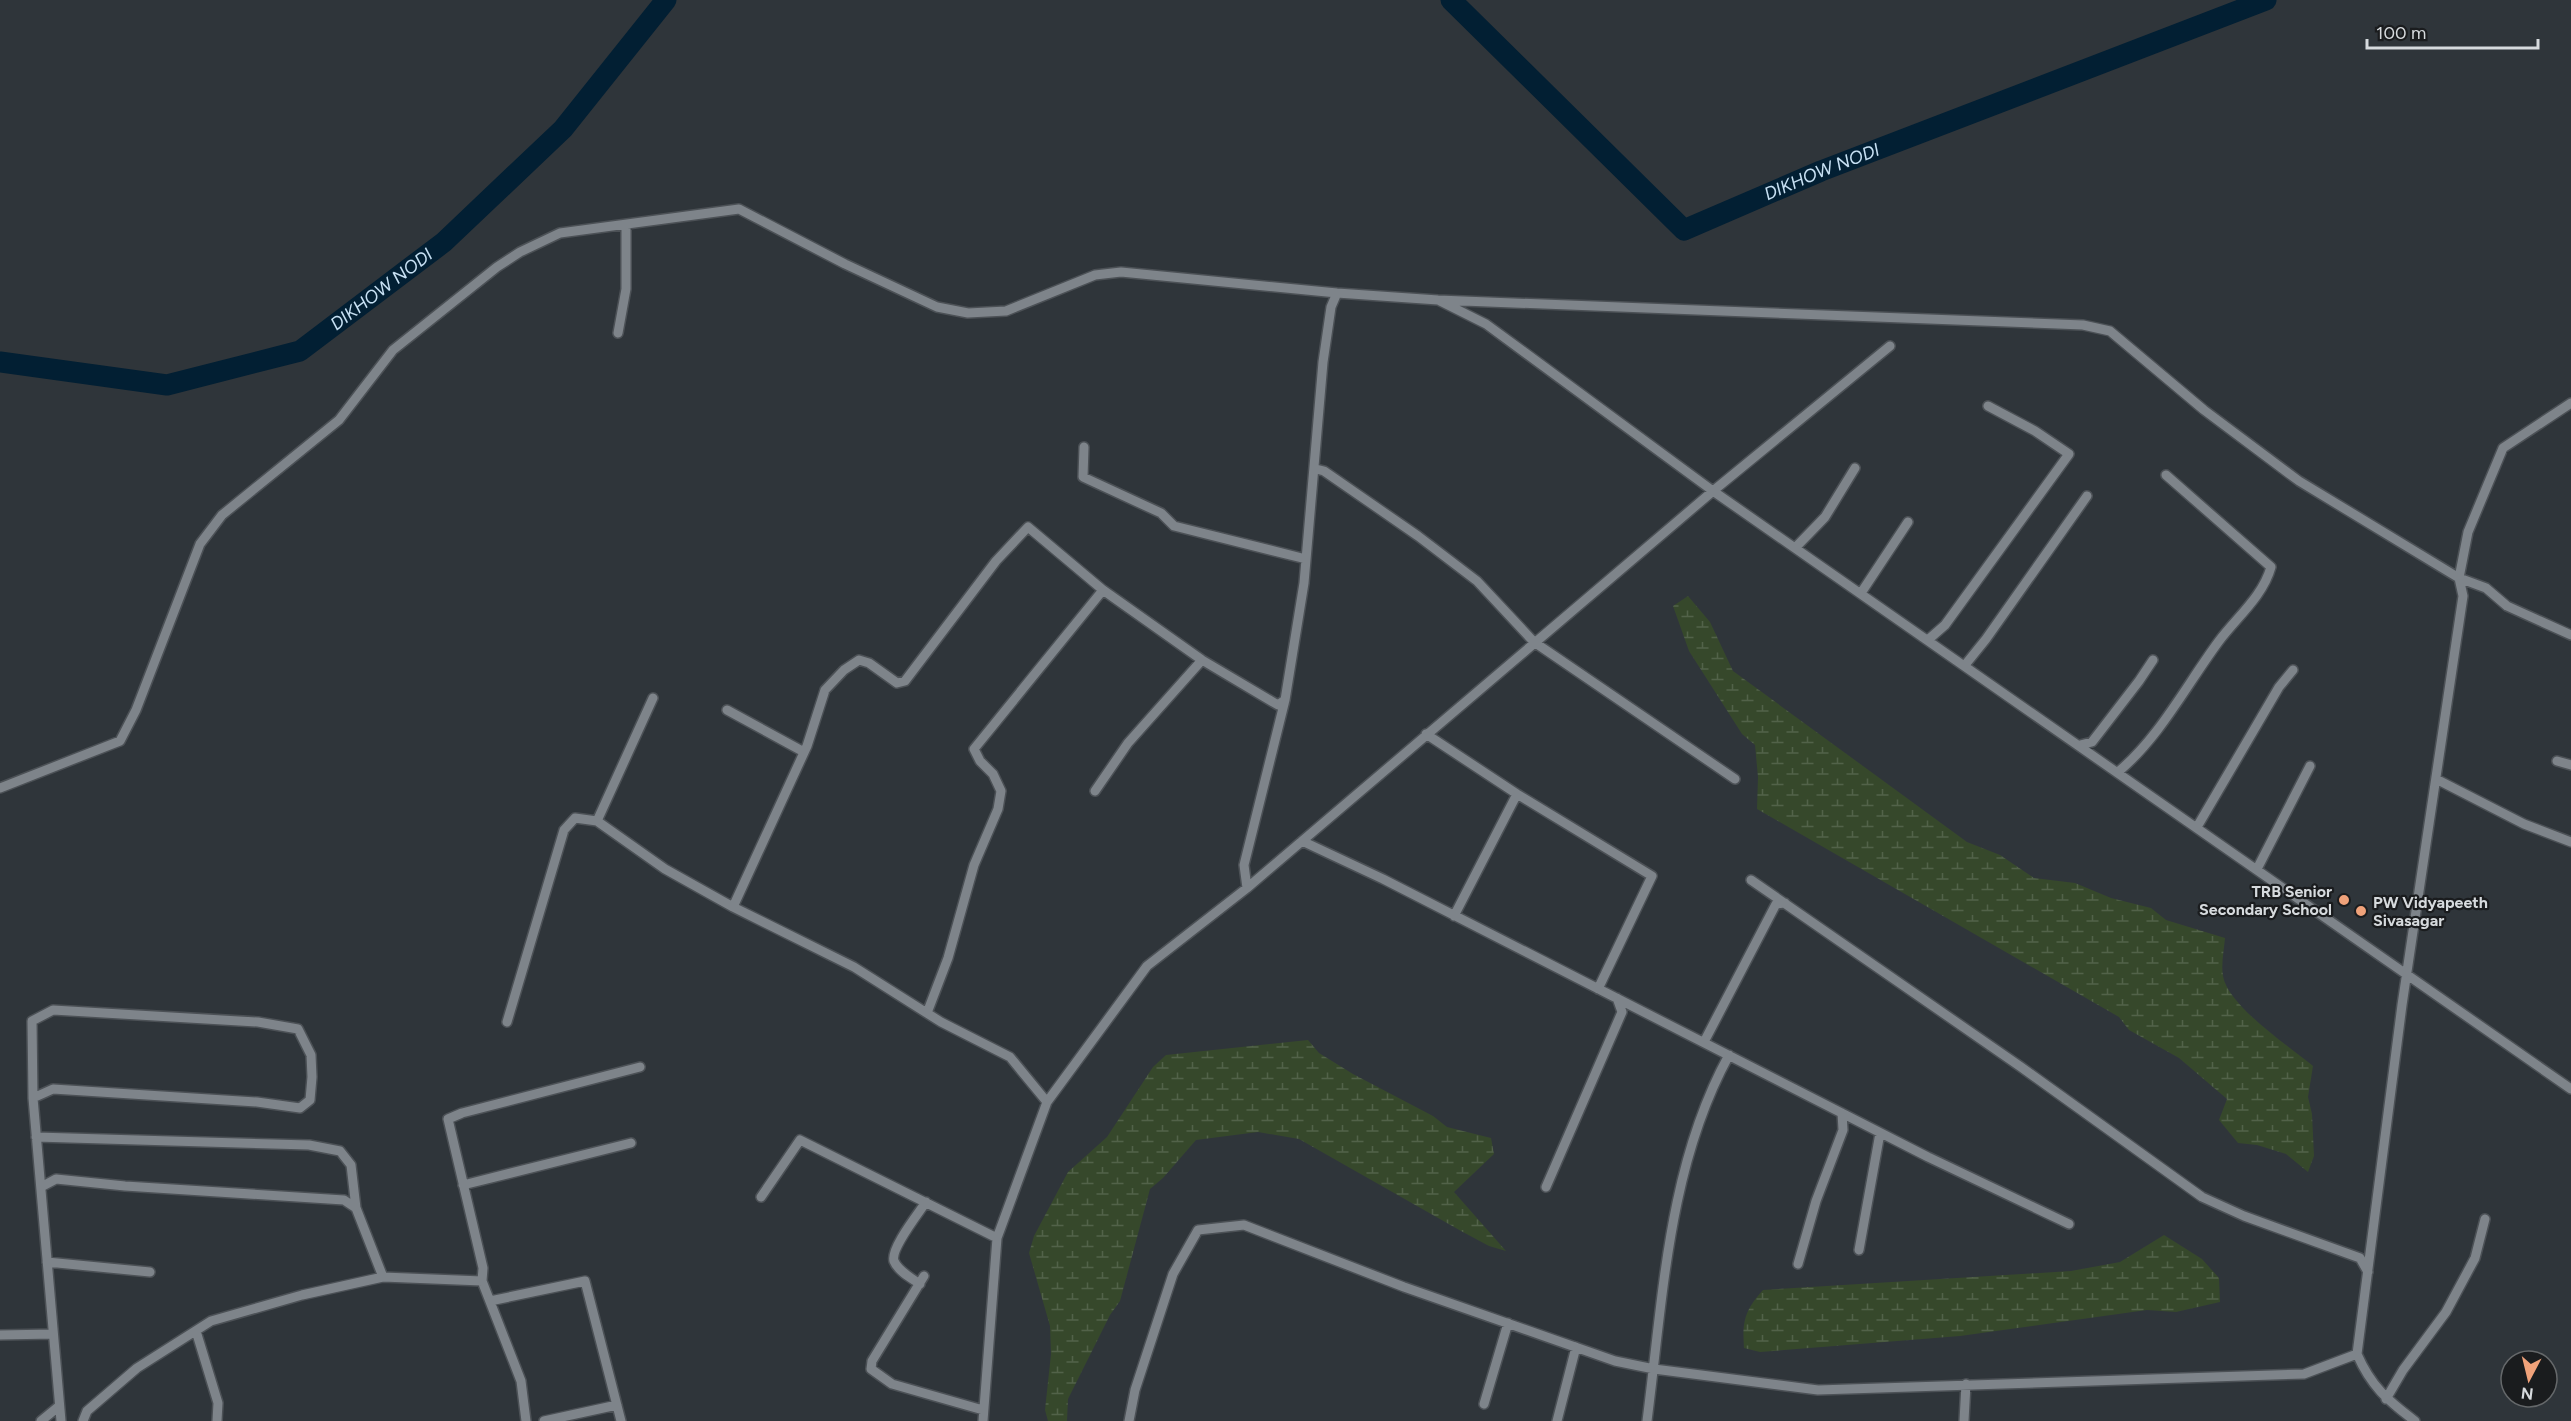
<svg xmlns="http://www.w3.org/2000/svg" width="2571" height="1421" font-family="Figtree,sans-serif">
	<defs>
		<pattern id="wetland-marsh" width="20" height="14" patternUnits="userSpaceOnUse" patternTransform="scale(1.5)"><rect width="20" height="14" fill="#36482b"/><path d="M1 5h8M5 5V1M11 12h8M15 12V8" fill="none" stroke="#526249"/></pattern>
	</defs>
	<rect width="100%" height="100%" fill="#2f353a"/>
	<path fill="url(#wetland-marsh)" d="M1688,596L1710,622L1733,671L1967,842L2000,855L2034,878L2075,883L2111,898L2151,908L2166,920L2225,938C2224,950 2221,964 2223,976C2228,1006 2289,1046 2313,1066L2308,1097L2312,1114L2314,1156L2308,1172L2286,1154L2257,1145L2238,1143L2219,1120L2227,1099L2179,1058L2129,1030L2119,1017L1757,809L1758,777L1755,745L1742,734L1689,651L1673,606Z
		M1308,1040L1319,1053L1353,1074L1433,1116L1447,1127L1491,1138L1494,1154L1454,1192L1506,1251L1489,1246L1461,1231L1299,1139L1258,1132L1196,1140L1163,1178L1150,1189L1120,1301L1110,1315L1068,1399L1067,1421H1048L1045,1410L1051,1354L1050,1326L1029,1253L1034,1236L1068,1172L1107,1137L1153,1067L1166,1055Z
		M2164,1235L2202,1259L2219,1278L2220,1302L2176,1312L2147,1310L1960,1336L1760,1352L1744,1348C1742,1321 1745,1310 1763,1290L2071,1271L2120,1262Z"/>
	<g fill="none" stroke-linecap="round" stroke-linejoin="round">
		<g stroke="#021f33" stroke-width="21">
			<path id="s1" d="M1451,0L1684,230L1821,171L2266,0"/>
			<path id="s2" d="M0,362L167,385L300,351L444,242L563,129L666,0"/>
		</g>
		<g stroke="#4c5156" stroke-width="12">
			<path id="street" d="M1440,301L1486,324L1713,491L2571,1089
				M618,333L626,289V225
				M2571,403L2503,448L2468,532L2459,578L2486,588L2507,606L2571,635
				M1084,447L1083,477L1161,513L1174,526L1306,559
				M1316,469L1324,471L1418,536L1477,581L1534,642L1735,779
				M1795,548L1825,517L1855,468
				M1861,593L1908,522
				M1929,639L1945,625L2069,454L2035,431L1988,406
				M1965,665L1986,639L2087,496
				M727,710L804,752
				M1426,734L1517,794L1652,876L1598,989
				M2080,745L2092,742L2139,681L2153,660
				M2557,761L2571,765
				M2118,772C2160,737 2187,684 2219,641C2237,617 2263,596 2271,567L2166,475
				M2436,779L2524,824L2571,842
				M0,788L120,741L136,710L200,544L222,515L339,420L393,350L497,267L520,252L560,233L739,209L845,264L937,307L968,313L1006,311L1095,275L1121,272L1337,293L1438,300L2083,325L2110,331L2204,410L2299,481L2459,578L2463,596L2402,1005L2357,1354C2371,1386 2387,1400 2415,1421
				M1095,791L1128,743L1202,660
				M597,821L653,698
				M2197,827L2279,687L2293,670
				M1302,841L1383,879L1928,1157L2069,1224
				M2257,869L2310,766
				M1751,880L2021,1067L2202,1197L2244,1216L2360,1258L2368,1272
				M1247,888L1244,865L1285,700L1304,583L1323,362L1331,307L1337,293
				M733,907L807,746L825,690L844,670L859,660L869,663L897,683L905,681L996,561L1028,527L1103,590L1202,660L1278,705L1285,700
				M1454,916L1517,794
				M927,1013L948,958L974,865L998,809L1001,791L993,774L980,761L974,749L1103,590
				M507,1022L564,830L575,818L597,821L665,869L733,907L854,967L941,1022L1010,1057L1047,1102
				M1704,1042L1776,904L1785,903
				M33,1098L53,1089L257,1102L300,1108L310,1100L312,1077L311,1055L298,1029L258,1022L53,1010L32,1021L33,1098L61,1421
				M36,1137L309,1145L340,1151L351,1165L356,1208
				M463,1185L631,1143
				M41,1187L56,1179L125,1186L344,1200L356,1208L383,1277
				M1546,1187L1622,1012L1617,998
				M761,1197L800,1140L997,1238
				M1859,1250L1880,1133
				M47,1262L150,1272
				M1798,1264L1816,1201L1843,1130L1842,1113
				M924,1276L872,1361L871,1369L892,1384L983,1410
				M482,1281L483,1268L448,1119L462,1113L640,1067
				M920,1284C911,1278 898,1271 894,1261C890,1249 918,1214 926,1202
				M490,1301L585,1281L621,1421
				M196,1331L218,1403L217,1421
				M0,1335L53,1334
				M2386,1399L2403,1370L2446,1312L2475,1258L2485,1219
				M1484,1404L1508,1323
				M41,1421L58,1407
				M83,1421L87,1411L137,1368L211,1321L302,1295L383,1277L482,1281L521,1381L526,1421
				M544,1421L617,1405
				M983,1421L997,1238L1047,1102L1147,966L1247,888L1713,491L1890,346
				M1129,1421L1135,1390L1173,1274L1198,1230L1244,1225L1404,1287L1615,1361L1654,1369L1818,1390L2304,1374L2357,1354
				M1557,1421L1576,1347
				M1647,1421C1663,1298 1668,1166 1729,1055
				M1964,1421L1966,1384"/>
		</g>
		<use href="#street" stroke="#7e848a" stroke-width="9"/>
	</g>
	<g fill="#f0a27a" stroke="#1a1c1e" stroke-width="2">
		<circle cx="2344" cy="900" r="6"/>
		<circle cx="2361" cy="911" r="6"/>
	</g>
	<g text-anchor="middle" stroke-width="4.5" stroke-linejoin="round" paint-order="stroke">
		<g font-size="16" font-weight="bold" fill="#d6dadd" stroke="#1a1c1e" text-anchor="end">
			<text x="2332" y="897">TRB Senior<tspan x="2332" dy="18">Secondary School</tspan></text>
			<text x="2373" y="908" text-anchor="start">PW Vidyapeeth<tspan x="2373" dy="18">Sivasagar</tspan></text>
		</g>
		<g font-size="18" font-style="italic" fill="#c8e1f4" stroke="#1a1c1e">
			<text dy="6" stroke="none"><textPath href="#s1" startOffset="477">DIKHOW NODI</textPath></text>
			<text dy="6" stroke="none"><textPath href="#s2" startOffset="408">DIKHOW NODI</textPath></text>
		</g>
	</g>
	<g transform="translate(2529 1379) rotate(187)"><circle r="28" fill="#1a1c1e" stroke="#65686a" stroke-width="1.5"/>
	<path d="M0-4.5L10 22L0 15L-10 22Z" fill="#f0a27a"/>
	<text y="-9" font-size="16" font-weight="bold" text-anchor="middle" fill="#d6dadd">N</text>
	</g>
	<path d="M2367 39v9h171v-9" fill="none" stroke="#d6dadd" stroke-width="3"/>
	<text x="2376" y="39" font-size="18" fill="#d6dadd" stroke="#1a1c1e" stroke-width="4.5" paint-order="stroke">100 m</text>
</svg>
